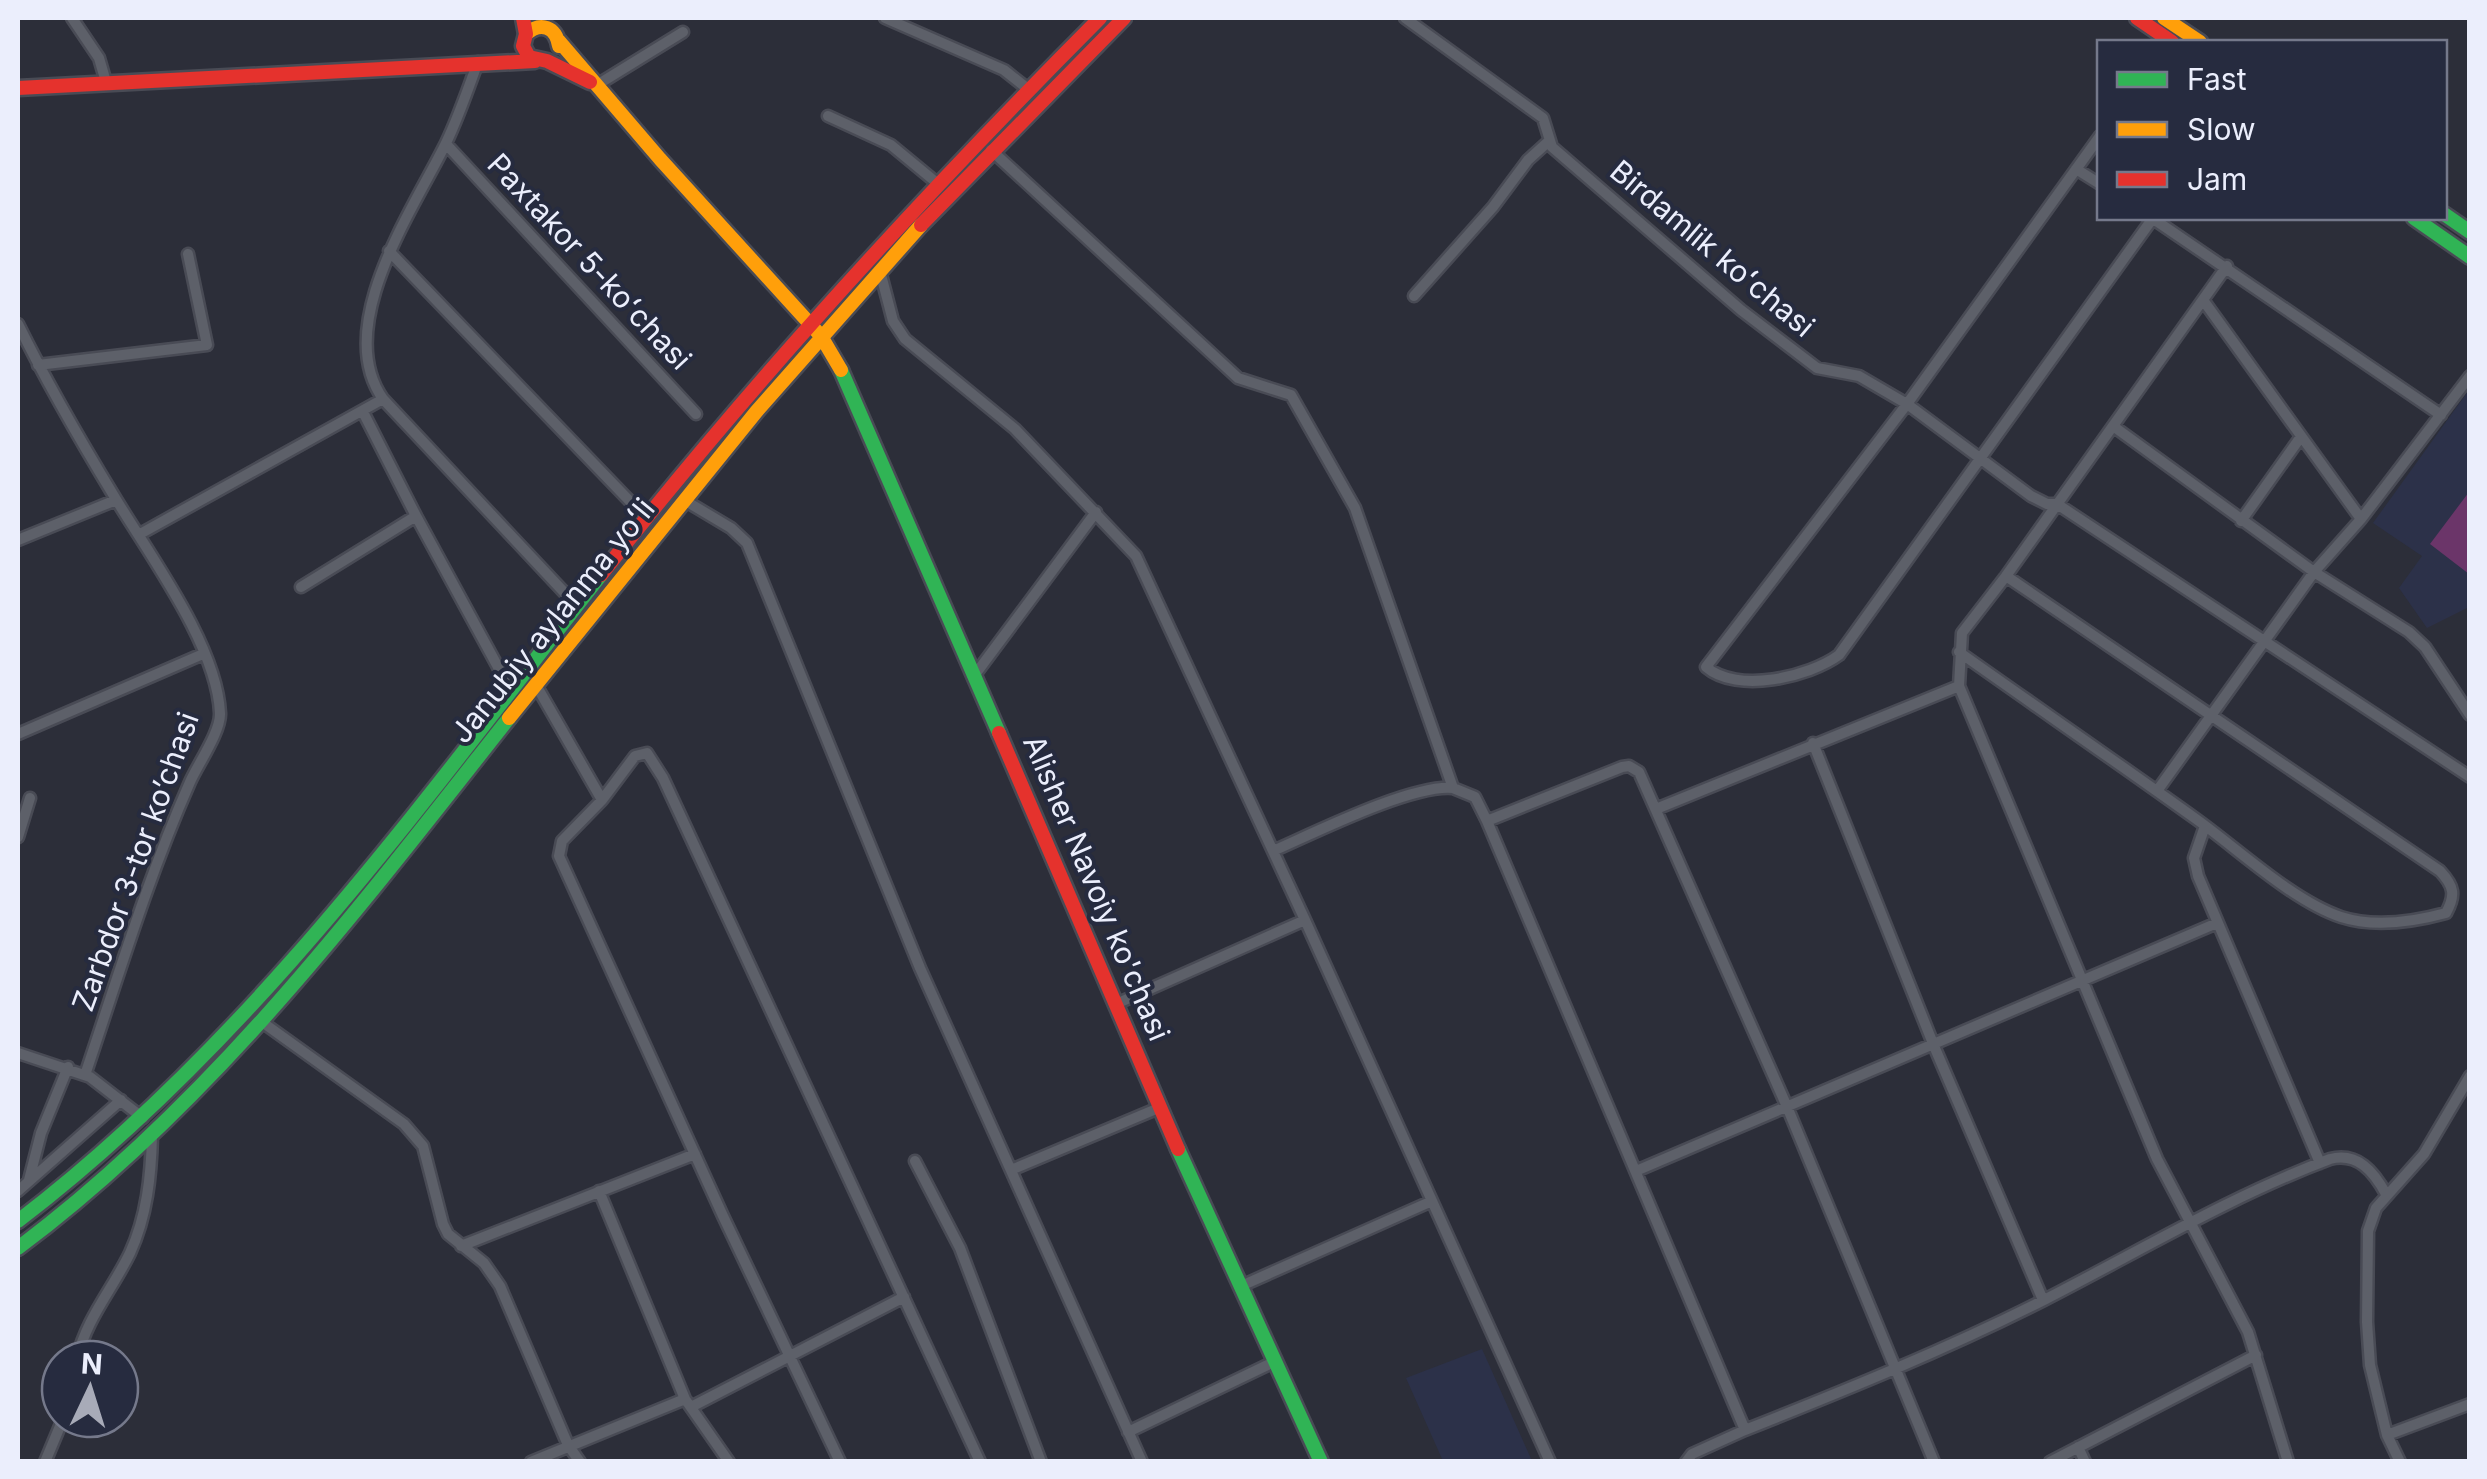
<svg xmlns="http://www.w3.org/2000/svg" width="2487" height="1479" font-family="Inter,sans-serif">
	<rect width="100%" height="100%" fill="#2c2e39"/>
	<path fill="#2c3149" d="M2469,390V607L2427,628L2399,588L2422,556L2373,523Z
		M1482,1349L1532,1461H1443L1406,1378Z"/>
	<path fill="#6b3569" d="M2469,492V574L2430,544Z"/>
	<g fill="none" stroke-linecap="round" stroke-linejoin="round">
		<g stroke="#494b55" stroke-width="15">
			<path id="street" d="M72,18L99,58L106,82
				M885,18L1004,70L1028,89
				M1405,18L1543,118L1552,147L1741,310L1817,368L1859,376L1907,404L2031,496L2047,504H2057L2470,777
				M478,62C467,91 457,122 443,149C410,214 333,328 383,399L577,606
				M597,85L683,32
				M828,116L891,145L937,183
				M2100,136L1907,404L1706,667C1737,694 1809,677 1839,655L2153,218
				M446,144L696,414
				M991,150L1238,378L1291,395L1355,508L1453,788C1412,784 1314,833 1273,851
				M2076,169L2100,184
				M2152,218L2441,415
				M389,251L646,518
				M2227,266L2006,576L1962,633L1959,686L2157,1159L2248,1332L2288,1462
				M880,271L893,321L905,339L1015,429L1136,556L1305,920L1550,1462
				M1414,296L1493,207L1528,160L1549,141
				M2203,300L2361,519
				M18,324C47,383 80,440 114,496C148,553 217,645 220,713C221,731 198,764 190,782C148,877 118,977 85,1075
				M38,365L207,345L188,254
				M363,412L416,516
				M2113,426L2314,572L2409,632L2425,647L2470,715
				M684,500L731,528L747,543L920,968L1142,1462
				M2241,521L2300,438
				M140,534L383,399
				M18,540L116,500
				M301,587L416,516L498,667L509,692
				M1959,652C2038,708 2118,763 2196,819C2238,849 2293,901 2341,917C2375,928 2413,922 2446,913C2456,895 2454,886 2440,871L2006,576
				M974,676L1096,512
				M536,685L602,800L562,841L559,856L723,1216L840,1462
				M18,734L203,654
				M1813,743L1934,1046L2043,1300
				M1453,788L1475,797L1487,821L1622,767L1629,766L1639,772L1788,1109L1934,1462
				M2157,791L2314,572L2361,519L2470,376
				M602,800L635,756L647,753L663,778L980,1462
				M1656,809L1959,686
				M1487,821L1745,1430C1846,1390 1947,1349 2044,1300C2138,1252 2231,1196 2330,1159C2358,1152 2374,1172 2386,1194
				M2205,826L2194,858L2198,876L2320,1163
				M18,837L30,798
				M1116,1004L1305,920
				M262,1022L404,1124L423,1146L443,1224L448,1234L484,1263L500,1286L568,1445L580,1462
				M18,1053L90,1077L143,1118
				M915,1161L960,1248L1041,1462
				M1011,1170L1161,1107
				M1636,1171L2217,923
				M29,1180L41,1133L68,1067
				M18,1191L121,1100
				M599,1191L685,1399L729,1462
				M461,1246L695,1154
				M1241,1286L1432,1201
				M77,1359C86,1319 112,1290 130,1253C147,1216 151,1176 152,1136
				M691,1407L904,1297
				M1128,1432L1276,1361
				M2387,1435L2470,1404
				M2078,1447L2085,1462
				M45,1462L63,1419
				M531,1462L685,1399
				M1686,1462L1692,1454L1745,1430
				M2050,1462L2256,1355
				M2400,1462L2387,1435L2370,1365L2367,1322L2368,1231L2376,1208L2424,1154L2470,1076"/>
		</g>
		<g stroke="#494b55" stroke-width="19">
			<path id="fast" d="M2444,214L2470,232
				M2414,218L2470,257
				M841,370L999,733
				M1178,1149L1321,1462
				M18,1221C251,1043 421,804 601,575
				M18,1248C213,1102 359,908 509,718"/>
		</g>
		<g stroke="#494b55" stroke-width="19">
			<path id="slow" d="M2164,18L2200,42
				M526,34C541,21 556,27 559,46
				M559,41L660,159L821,336L841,370
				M509,718L756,412L921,225"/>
		</g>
		<g stroke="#494b55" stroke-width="19">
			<path id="jam" d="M523,18L526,34L523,46L529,57L547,61L590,82
				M2137,18L2172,42
				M18,88L535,61
				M921,225L1124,18
				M601,575C755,378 924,195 1100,18
				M999,733L1178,1149"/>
		</g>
		<use href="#street" stroke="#5d6069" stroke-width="10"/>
		<use href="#fast" stroke="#30b455" stroke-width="14"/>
		<use href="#slow" stroke="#ff9f0a" stroke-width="14"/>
		<use href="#jam" stroke="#e5322d" stroke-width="14"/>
	</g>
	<g text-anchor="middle" stroke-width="8" stroke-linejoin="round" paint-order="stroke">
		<g font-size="30" fill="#ebeefc" stroke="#262b3f">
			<text transform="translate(1712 249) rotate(40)" y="10">Birdamlik koʻchasi</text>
			<text transform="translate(589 262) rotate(47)" y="10">Paxtakor 5-koʻchasi</text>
			<text transform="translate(553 621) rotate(-51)" y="10">Janubiy aylanma yoʻli</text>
			<text transform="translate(136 862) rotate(-70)" y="10">Zarbdor 3-tor koʼchasi</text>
			<text transform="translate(1096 888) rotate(67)" y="10">Alisher Navoiy ko'chasi</text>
		</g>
	</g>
	<rect width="2487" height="1479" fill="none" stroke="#ebeefc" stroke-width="40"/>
	<rect x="2097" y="40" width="350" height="180" fill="#262b3f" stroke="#75798b" stroke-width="2.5"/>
	<rect x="2117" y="72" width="50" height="15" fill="#30b455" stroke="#75798b" stroke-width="2.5"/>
	<text x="2187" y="90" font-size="30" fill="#ebeefc">Fast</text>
	<rect x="2117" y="122" width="50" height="15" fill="#ff9f0a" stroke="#75798b" stroke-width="2.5"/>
	<text x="2187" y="140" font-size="30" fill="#ebeefc">Slow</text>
	<rect x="2117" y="172" width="50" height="15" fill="#e5322d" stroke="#75798b" stroke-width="2.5"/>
	<text x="2187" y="190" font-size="30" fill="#ebeefc">Jam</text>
	<g transform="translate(90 1389) rotate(4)"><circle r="48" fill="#262b3f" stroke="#75798b" stroke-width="2.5"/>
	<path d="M0-8L18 38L0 25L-18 38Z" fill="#a8abb8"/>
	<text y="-15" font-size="28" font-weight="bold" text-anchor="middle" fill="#ebeefc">N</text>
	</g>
</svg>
